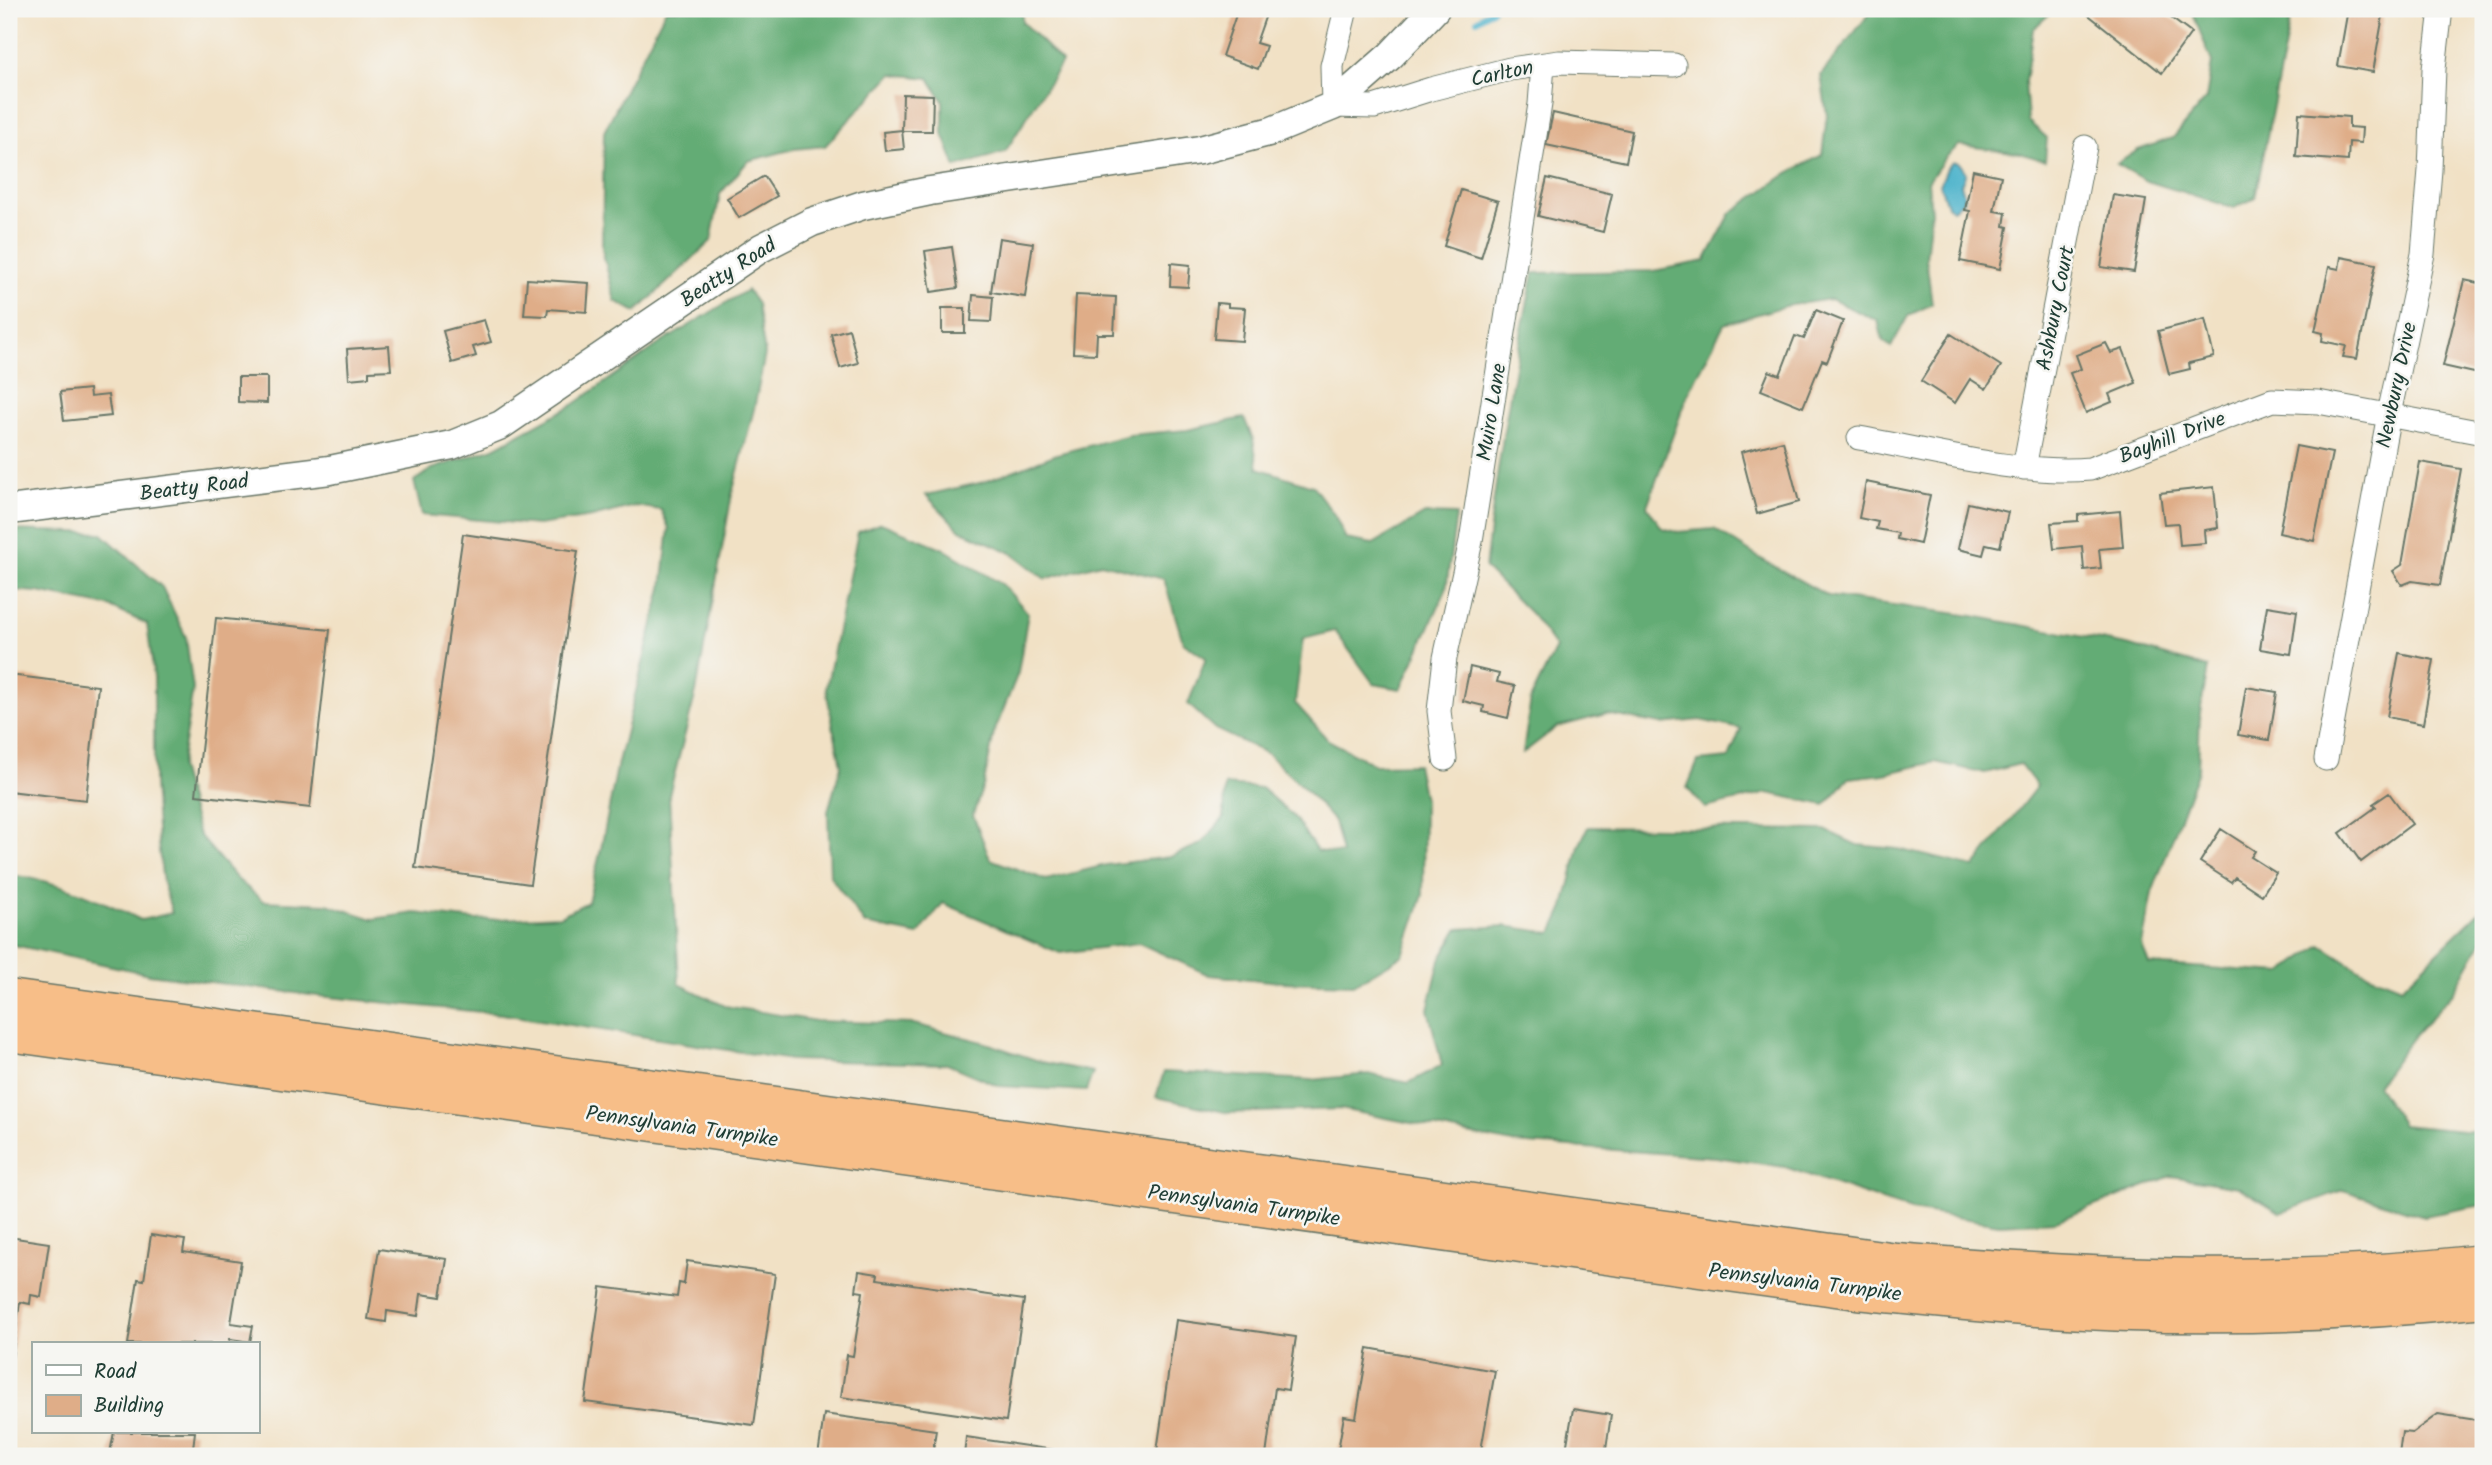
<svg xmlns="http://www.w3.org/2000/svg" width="2492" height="1465" font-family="Kalam,sans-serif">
	<rect width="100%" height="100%" fill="#f6f6f2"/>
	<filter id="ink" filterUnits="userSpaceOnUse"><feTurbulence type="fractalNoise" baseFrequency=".0143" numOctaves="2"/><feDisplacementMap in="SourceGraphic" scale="14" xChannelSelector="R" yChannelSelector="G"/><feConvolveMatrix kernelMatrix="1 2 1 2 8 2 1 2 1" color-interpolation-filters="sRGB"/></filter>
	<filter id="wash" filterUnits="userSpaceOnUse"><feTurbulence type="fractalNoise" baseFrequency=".00686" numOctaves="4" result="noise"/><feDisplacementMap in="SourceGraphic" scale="28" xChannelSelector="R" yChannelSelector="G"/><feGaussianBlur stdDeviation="1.57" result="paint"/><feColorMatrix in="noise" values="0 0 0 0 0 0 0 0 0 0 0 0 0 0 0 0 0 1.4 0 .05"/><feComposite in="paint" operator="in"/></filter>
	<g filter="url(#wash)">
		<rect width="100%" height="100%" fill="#f1e1c5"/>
		<path fill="#63ac74" stroke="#417454" stroke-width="2" d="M666,9H1022V22L1062,62L1005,152L956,167L943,134V101L929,78L892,74L825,146L794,149L748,161L720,194L711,241L636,312L615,301L602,249L604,132Z
			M1873,9H2055L2033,29L2025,81L2028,121L2047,138L2045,161L2020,153L1959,145L1945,158L1928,182L1931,211L1926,258L1932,304L1908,316L1891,347L1883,341L1878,321L1831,299L1785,306L1724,324L1688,394L1647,506L1662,528L1677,532L1714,529L1761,559L1828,596L1973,616L2127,645L2208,668L2200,713L2198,770L2152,893L2142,945L2149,964L2282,973L2321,945L2362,971L2402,987L2480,911H2483V939L2453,993L2412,1038L2377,1085L2402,1125L2483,1133V1205L2424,1216L2343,1190L2281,1213L2238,1187L2171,1176L2056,1221L1999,1224L1911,1210L1785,1167L1716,1157L1513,1143L1340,1109L1229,1113L1156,1097L1164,1072L1312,1080L1368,1074L1409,1083L1442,1065L1428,1009L1440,960L1458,929L1505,926L1552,933L1564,907L1579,846L1588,827L1825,830L1857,845L1898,849L1974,867L2037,786L2020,764L1985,773L1935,762L1884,774L1849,778L1825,805L1768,793L1705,808L1687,788L1698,761L1729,758L1741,729L1700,720L1661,724L1606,714L1557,727L1523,753L1531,698L1556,648L1532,615L1485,568C1497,468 1512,371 1534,273L1653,271L1705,261L1731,213L1788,173L1822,155L1827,116L1821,75Z
			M2191,9H2292L2255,198L2234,208L2147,181L2117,164L2138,150L2173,138L2206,99L2212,62Z
			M747,290L757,304L765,354L754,409L732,494L696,692L669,795L679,984L725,1006L816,1021L914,1024L986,1043L1042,1062L1093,1072L1086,1091L999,1086L947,1064L791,1060L502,1014L318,996L149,974L9,944V875C57,880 99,899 141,920L172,913L163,883L158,843L154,784V677L147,624L108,606L38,592L9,590V530H12L101,533L162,587L186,637L193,689L180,768L199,835L236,878L263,901L327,904L373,919L415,913L476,920L560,916L588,902L601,849L618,762L662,588L669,528L661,510L635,506L592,517L538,525L422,515L414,481L432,469L494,448L573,405L659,344Z
			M1244,418L1253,439L1258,468L1313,486L1335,516L1346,539L1373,544L1425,514L1456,515L1446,590L1401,689L1374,684L1335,631L1303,639L1295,703L1328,740L1375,765L1417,764L1424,800L1423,895L1403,955L1354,984L1280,982L1209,975L1139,943L1060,953L943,903L918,935L865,924L830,876L828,811L841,766L826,689L858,532L881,523L942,548L1003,585L1028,613L1018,673L994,733L984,783L973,815L990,859L1046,880L1106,865L1170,857L1201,844L1224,818L1225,785L1261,788L1294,817L1317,851L1342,854L1334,821L1306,790L1268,754L1215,729L1188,704L1206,658L1183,642L1164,579L1101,563L1045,579L1012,553L960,530L926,495L984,482L1057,454L1129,435L1187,430Z"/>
		<path fill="#4cb2cb" stroke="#367880" stroke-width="2" d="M1956,162L1960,164L1966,173L1961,184L1964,194L1963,202L1953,209L1947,205L1940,185L1947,168L1952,163Z"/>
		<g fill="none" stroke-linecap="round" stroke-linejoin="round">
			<path stroke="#4cb2cb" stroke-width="6" d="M1477,20L1493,9"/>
		</g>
		<g id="blocks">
			<path fill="#dfad88" d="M1238,9H1268L1256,43L1266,46L1258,69L1222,56Z
				M2081,9H2159L2191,33L2162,73Z
				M2348,9L2384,10L2373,72L2338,66Z
				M903,94L933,95L932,131H902Z
				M1553,113L1632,131L1626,162L1546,145Z
				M2299,113L2349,117V127L2362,128L2361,143L2349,142L2348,161L2296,157Z
				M902,130L904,149L885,151L883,132Z
				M2481,166H2483V211H2480Z
				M1973,170L2001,176L1994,211L2006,213L2004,226L2008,227L2000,269L1960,261L1970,211L1965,210Z
				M764,176L777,196L739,218L727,198Z
				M1547,178L1612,194L1603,232L1538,216Z
				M1461,190L1498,201L1481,258L1444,246Z
				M2113,195L2146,200L2134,272L2101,267Z
				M999,238L1033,243L1025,297L991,292Z
				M952,247L958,288L931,292L925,251Z
				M2341,257L2376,264L2357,359L2343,357L2346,346L2322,341L2323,333L2315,331L2329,267L2339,269Z
				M1171,263L1190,265L1188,287L1170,286Z
				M527,279L589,283L587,312L548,309L547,316L524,315Z
				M2464,280L2483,284V375L2443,366Z
				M973,295L993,297L991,322L971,321Z
				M1076,295L1116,297L1114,334H1097L1096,354L1073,353Z
				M1217,303L1228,304V307L1245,308L1242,341L1214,339Z
				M942,308H965V333H942Z
				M1816,310L1843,321L1827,362L1822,360L1803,407L1761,390L1769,371L1780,375L1795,336L1804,339Z
				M2205,319L2214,357L2189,363L2190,369L2169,374L2158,331Z
				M484,320L491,342L473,347L476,356L452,363L443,331Z
				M849,329L858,363L840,368L831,334Z
				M1951,334L2001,366L1986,389L1970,379L1955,403L1921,381Z
				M2106,343L2111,353L2123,349L2136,383L2109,394L2112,402L2086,413L2070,373L2081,369L2076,355Z
				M389,346L391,370L369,371V377L349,379L347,349Z
				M238,377H267V403L238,402Z
				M89,389L90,397L108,395L111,416L64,421L60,392Z
				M1783,441L1799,502L1757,514L1741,452Z
				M2296,446L2332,453L2314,541L2279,533Z
				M2420,462L2461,469L2440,585L2412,581L2402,585L2393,571L2402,565Z
				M1866,482L1930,495L1920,544L1897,539L1898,533L1876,529L1878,522L1859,518Z
				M2214,487L2218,528L2204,530L2205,543L2180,545L2178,523L2164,524L2160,493Z
				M1968,503L2008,512L2000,547L1986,544L1983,555L1958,549Z
				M2120,511L2123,547L2099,549L2101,568L2084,570L2082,546L2054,549L2051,523L2078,521V515Z
				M463,534L578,551L530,884L415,868Z
				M2267,606L2297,611L2291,654L2260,649Z
				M216,618L330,630L310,808L196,795Z
				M2399,653L2434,660L2423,724L2387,717Z
				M1470,667L1499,674L1497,682L1515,686L1508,718L1483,712L1484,706L1463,701Z
				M9,675L98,686L86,800L9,791Z
				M2246,687L2277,692L2269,740L2238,735Z
				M2389,793L2412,824L2361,862L2340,833L2376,807L2373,804Z
				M2221,829L2255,851L2251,857L2276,873L2262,895L2235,877L2231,882L2200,862Z
				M151,1235L185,1240L183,1252L241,1261L231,1323L253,1326L250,1342L230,1339L229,1344H128L138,1279L144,1280Z
				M9,1237L49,1243L41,1297L31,1295L30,1304L20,1302L10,1372Z
				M379,1249L447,1259L441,1297L421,1294L418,1316L387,1311L386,1322L368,1319Z
				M687,1261L775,1274L754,1425L585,1402L601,1287L677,1297L679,1283L684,1284Z
				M859,1271L878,1274L877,1279L1024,1300L1006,1421L841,1397L847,1355L853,1356L863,1292L856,1291Z
				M1176,1320L1296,1337L1288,1390L1275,1388L1266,1456H1189L1157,1451Z
				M1368,1348L1495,1371L1480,1456H1337L1344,1416L1356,1418Z
				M1573,1409L1611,1415L1605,1456H1565Z
				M824,1414L936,1430L932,1456H818Z
				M2438,1414L2483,1421V1456H2408L2399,1454L2402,1432L2412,1433Z
				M114,1432H195L192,1456H129L110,1453Z
				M966,1437L1075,1453V1456H964Z"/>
		</g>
	</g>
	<g filter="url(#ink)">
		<use href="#blocks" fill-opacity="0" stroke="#687667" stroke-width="2"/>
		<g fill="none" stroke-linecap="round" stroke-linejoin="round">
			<g stroke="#687667" stroke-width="25">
				<path id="minor" d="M1346,9L1332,66L1333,106L1374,107L1431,89L1510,69L1559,62L1674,65
					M1859,438C1932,451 2018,475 2090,469L2272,400L2318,402L2483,433
					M2024,468L2085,147
					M1445,759L1439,711L1445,658L1471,541L1540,104L1543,65
					M2326,759L2389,414L2423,254L2430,170L2434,69L2441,9"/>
			</g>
			<g stroke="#687667" stroke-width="31">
				<path id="tertiary" d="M9,510L330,470L452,445L501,425L761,248L812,222L863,205L930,191L1200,150L1272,131L1333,106L1391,55L1435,9"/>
			</g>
			<g stroke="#687667" stroke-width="41">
				<path id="motorway" d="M9,999L1896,1262C2092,1279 2288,1286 2483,1264
					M9,1032L1857,1290C1917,1296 1977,1303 2037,1307C2185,1318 2336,1314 2483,1298"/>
			</g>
			<use href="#minor" stroke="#fff" stroke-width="23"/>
			<use href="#tertiary" stroke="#fff" stroke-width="28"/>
			<use href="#motorway" stroke="#f7be88" stroke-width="38"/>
		</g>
	</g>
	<g text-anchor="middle" stroke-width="5" stroke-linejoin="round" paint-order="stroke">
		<g font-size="21" fill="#1f3d34" stroke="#f6f6f2">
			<text transform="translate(1502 73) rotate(-12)" y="7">Carlton</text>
			<text transform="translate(728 272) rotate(-33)" y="7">Beatty Road</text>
			<text transform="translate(2055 308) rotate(-79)" y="7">Ashbury Court</text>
			<text transform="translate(2396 385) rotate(-78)" y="7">Newbury Drive</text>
			<text transform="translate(1491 412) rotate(-81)" y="7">Muiro Lane</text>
			<text transform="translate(2172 437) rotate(-21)" y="7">Bayhill Drive</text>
			<text transform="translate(194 487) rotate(-7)" y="7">Beatty Road</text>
			<text transform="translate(682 1126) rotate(8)" y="7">Pennsylvania Turnpike</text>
			<text transform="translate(1244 1205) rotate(8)" y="7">Pennsylvania Turnpike</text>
			<text transform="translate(1805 1282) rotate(7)" y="7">Pennsylvania Turnpike</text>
		</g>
	</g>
	<rect width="2492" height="1465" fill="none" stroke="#f6f6f2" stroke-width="35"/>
	<rect x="32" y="1342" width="228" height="91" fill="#f6f6f2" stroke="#a0aca6" stroke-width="2"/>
	<rect x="46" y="1365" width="35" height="10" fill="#ffffff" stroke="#a0aca6" stroke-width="2"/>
	<text x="94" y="1378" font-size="21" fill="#1f3d34">Road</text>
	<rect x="46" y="1395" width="35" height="21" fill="#dfad88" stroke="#a0aca6" stroke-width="2"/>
	<text x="94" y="1412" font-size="21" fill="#1f3d34">Building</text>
</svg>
